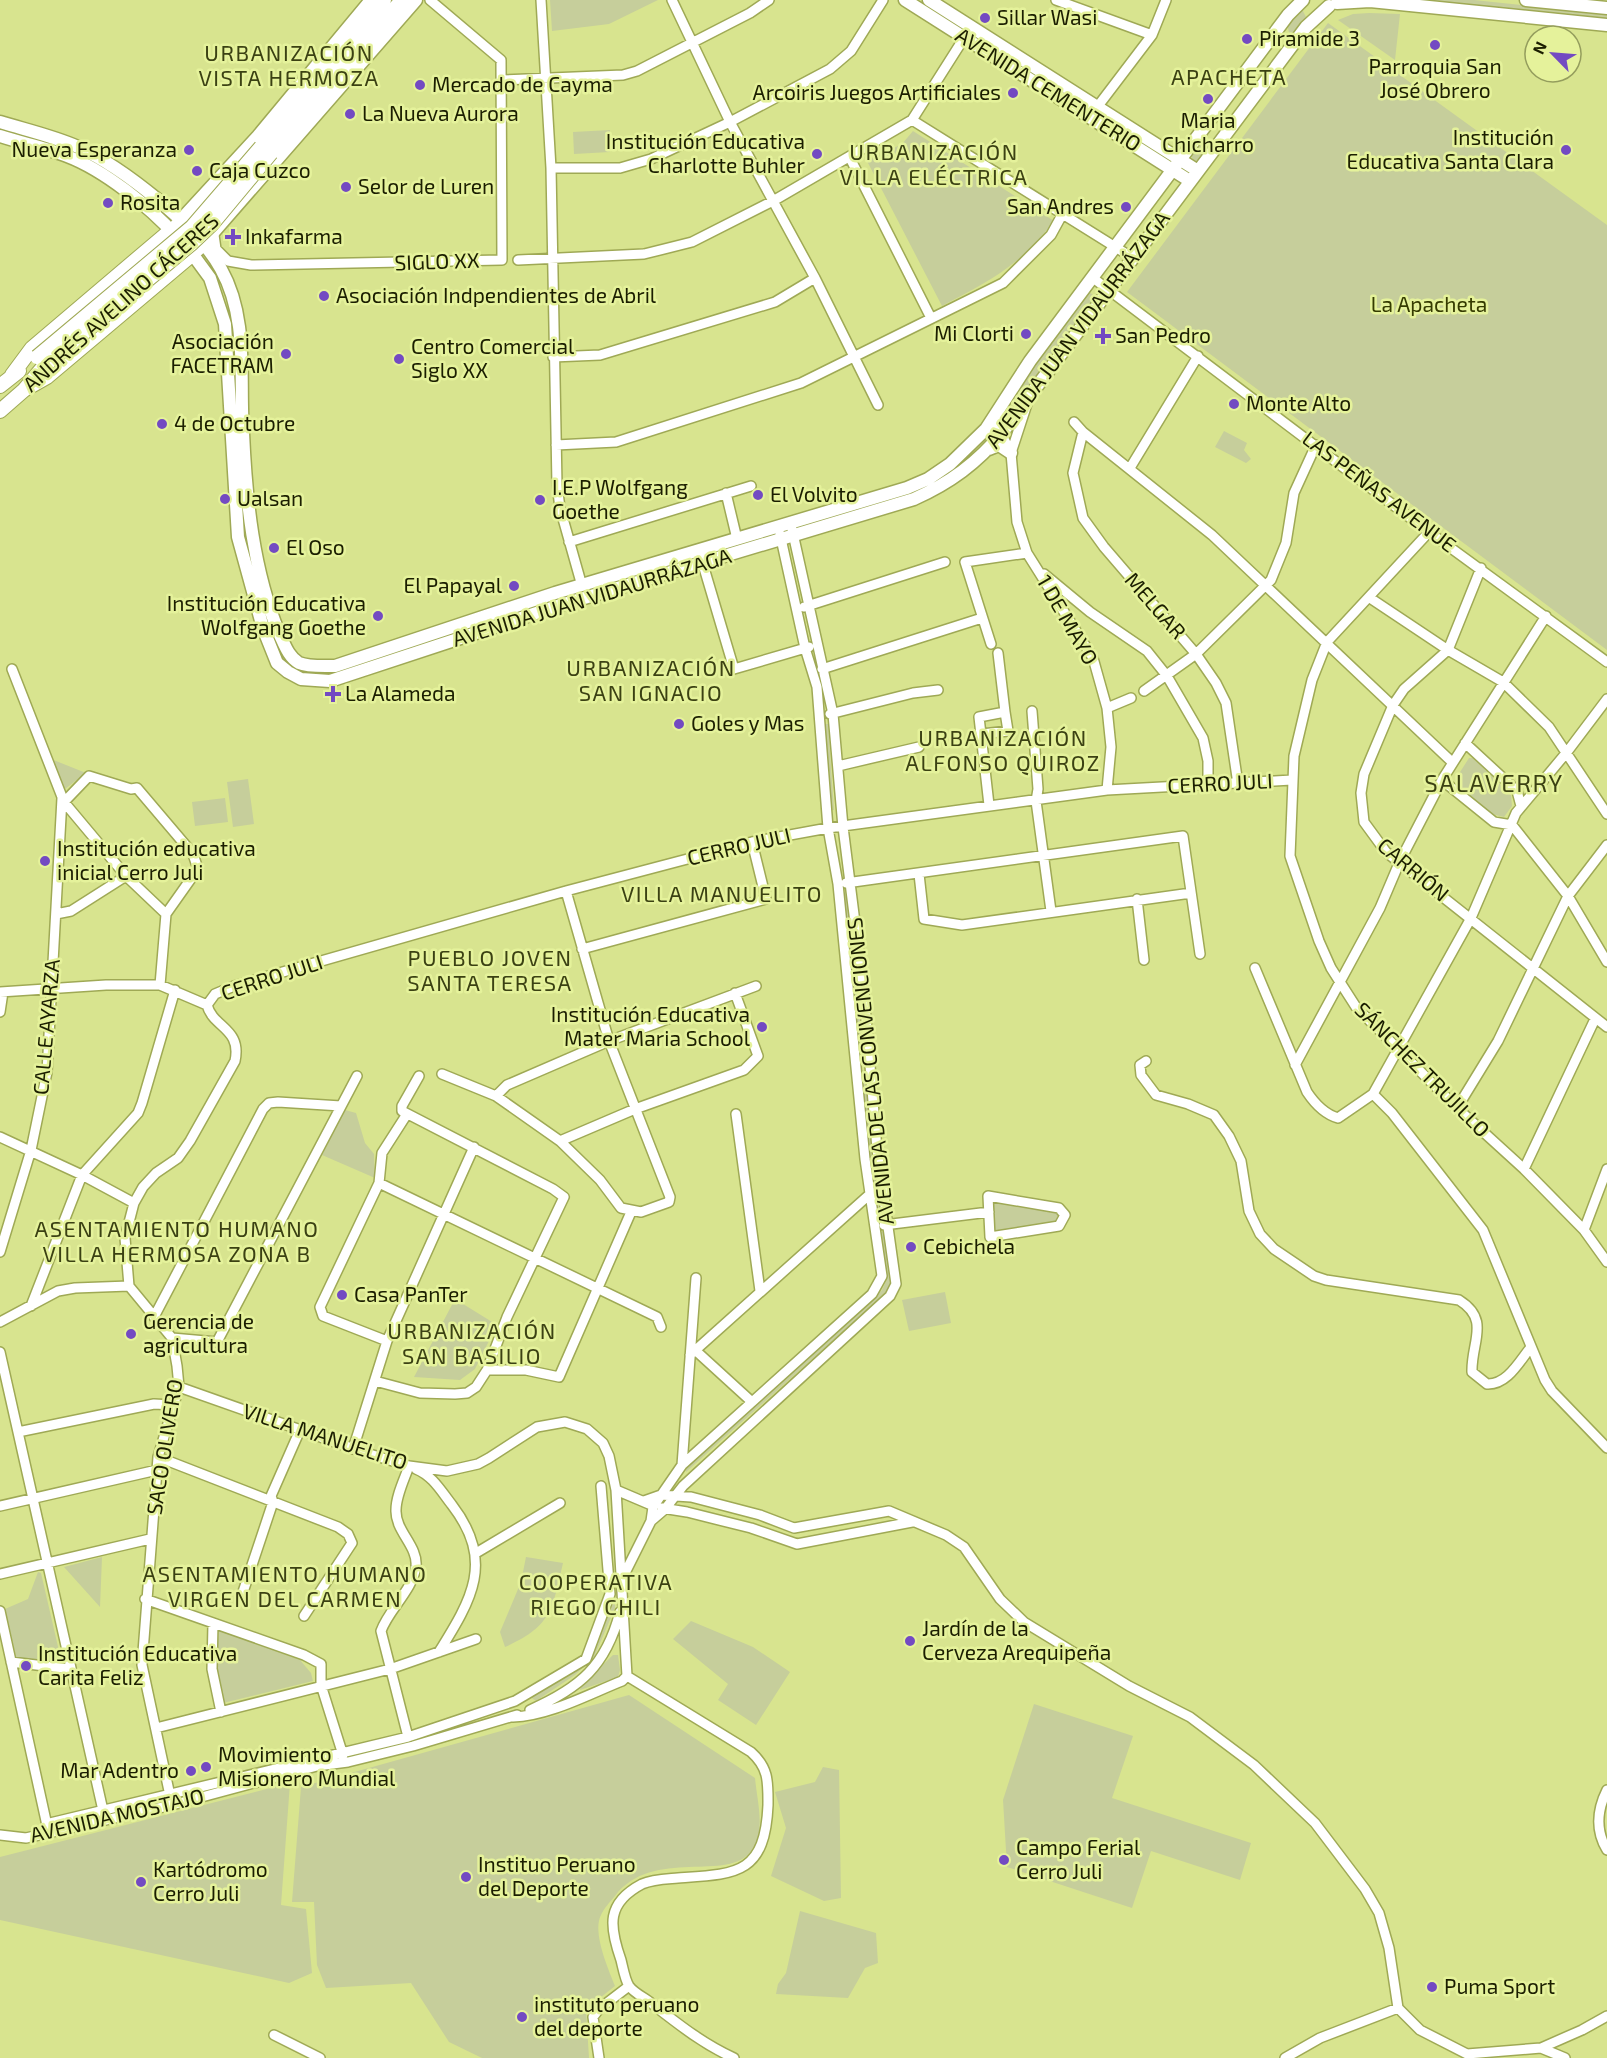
<svg xmlns="http://www.w3.org/2000/svg" width="1607" height="2058" font-family="'Exo 2',sans-serif">
	<rect width="100%" height="100%" fill="#d8e48f"/>
	<path fill="#c6ce9b" d="M550,0H658L609,24L552,31Z
		M1421,0H1474L1607,14V19Z
		M1302,9L1306,17L1200,160L1193,162L1191,154L1201,140L1209,146L1290,37L1287,24L1297,10Z
		M1369,13L1400,14L1395,60L1338,20L1353,14Z
		M1328,23L1607,225V650L1127,292Z
		M610,130V152L574,154L573,132Z
		M913,131L1054,221C1021,265 990,281 942,306L867,161L902,144Z
		M1089,292L1096,297L1022,396L1015,390Z
		M1224,431L1247,443L1244,450L1251,459L1246,463L1215,447Z
		M824,724H828L834,810H831Z
		M1469,758H1473L1511,795L1512,806L1504,817L1491,814L1456,785L1455,780Z
		M51,759L86,773L65,789Z
		M248,779L254,824L233,827L227,782Z
		M225,798L228,822L195,826L192,802Z
		M847,892L865,1063H861L843,893Z
		M862,1079H866L882,1212H877Z
		M345,1110L356,1113L365,1143L374,1154L375,1178L322,1155Z
		M991,1201L1056,1211L1061,1215L1057,1223L993,1232Z
		M885,1231L891,1282L887,1292L686,1472V1468L882,1290L887,1279L880,1232Z
		M945,1292L951,1323L909,1331L902,1300Z
		M455,1299L497,1325L475,1369L460,1380L414,1377Z
		M102,1557L100,1607L64,1567Z
		M526,1557L563,1563C552,1610 552,1626 505,1647L500,1632L521,1582Z
		M38,1572L41,1573L62,1664L17,1661L5,1609L28,1599Z
		M610,1599L615,1601V1608L594,1657L575,1675L536,1701L529,1696L582,1661Z
		M691,1621L753,1647L790,1672L756,1725L718,1700L728,1684L673,1639Z
		M219,1630L300,1660L311,1673L313,1681L223,1703L216,1661Z
		M613,1655H618L620,1670L618,1677L580,1690L581,1686Z
		M629,1695L755,1778C757,1801 766,1830 752,1850C729,1884 653,1846 615,1896C610,1902 604,1908 601,1915C592,1932 608,1968 615,1986L586,2009L589,2058H482L449,2042L411,1983L326,1988L317,1965L314,1902H292L301,1787Z
		M1034,1704L1133,1736L1112,1798L1251,1843L1240,1880L1151,1851L1132,1908L1007,1867L1003,1800Z
		M823,1767L839,1770L841,1898L824,1901L771,1876L786,1828L775,1792L815,1782Z
		M290,1783L281,1905L306,1909L312,1973L289,1983L0,1920V1857Z
		M800,1911L876,1933L878,1963L865,1968L848,1998L776,1994L778,1984L786,1973Z"/>
	<g fill="none" stroke-linecap="round" stroke-linejoin="round">
		<g stroke="#9fa955" stroke-width="12">
			<path id="minor" d="M541,0L551,168L557,485L560,508L582,586
				M672,0L730,122L815,278L878,405
				M1056,0L1152,35
				M501,80L623,75L637,71L750,13L769,0
				M1098,106L1152,35L1166,0
				M912,120L1133,258
				M850,158L931,318
				M551,168H620L651,159L730,122L830,69L851,51L883,0
				M214,235L216,249L228,261L251,265L502,260L501,60L430,0
				M518,260L644,254L692,242L773,201L912,120L971,27
				M1093,278L1429,532L1607,662
				M553,357L600,355L775,302L815,278
				M1027,404L1011,453L1017,522L1027,553L1093,658L1107,708L1111,747L1107,790
				M999,411L998,427L1011,453
				M1074,422L1083,432L1212,535L1452,762
				M1083,432L1073,473L1083,518L1104,547L1196,654L1216,683L1226,703L1238,784
				M556,445L616,442L801,383L1003,283L1051,235L1063,213
				M1130,468L1198,356
				M726,493L737,539
				M1429,532L1327,642L1312,680L1294,756L1290,856L1319,941L1331,968L1356,1007L1457,1108L1524,1169L1584,1230L1607,1262
				M569,542L751,486
				M699,551L734,669L809,647
				M1481,568L1448,650L1404,689L1393,705L1364,774L1361,793L1364,822L1386,852L1607,1027
				M1044,574L1090,612L1147,651L1167,676L1203,738L1208,761V785
				M1370,598L1448,650L1503,682L1549,727L1607,814
				M804,607L945,562
				M991,644L965,562L1027,553
				M12,669L64,802L126,876L166,914
				M822,669L982,618
				M1144,691L1196,654L1271,580L1286,543L1294,493L1316,445
				M1107,708L1131,698
				M1032,711L1038,789L1036,801L1051,911
				M830,714L913,693L938,690
				M982,734L1008,731L1005,712
				M1465,743L1517,791L1521,806
				M838,766L919,747
				M1442,780L1494,822L1512,825L1568,896L1607,962
				M64,802L89,776L131,789L137,788L193,854L197,866L195,873L166,914L160,985
				M989,805L979,717L1005,712L998,653
				M919,874L924,919L962,925L1191,893
				M846,883L1183,836L1200,954
				M1137,899L1144,960
				M56,914L71,911L126,876
				M582,949L766,899L752,842
				M1255,968L1307,1092C1315,1104 1324,1114 1338,1118L1373,1094L1471,918L1516,813L1567,752L1607,699
				M0,992L106,985H160L207,1005
				M207,1005L215,994L234,986L566,891L752,842L828,828L1107,790L1292,780
				M0,1012L3,992
				M1146,1061L1140,1065L1141,1075L1156,1095L1188,1104L1214,1115L1229,1136L1241,1161L1249,1211L1260,1234L1274,1249L1314,1276L1326,1280L1459,1300C1491,1320 1471,1342 1472,1372L1487,1384C1507,1385 1519,1362 1531,1347
				M1295,1065L1380,908L1400,861L1442,780L1546,616
				M442,1074L496,1096L560,1141L600,1180L621,1208L641,1212L669,1202L670,1197L609,1041L566,891
				M1373,1094L1392,1113L1483,1230L1545,1380L1552,1391L1607,1448
				M496,1096L507,1085L609,1041L756,986
				M1457,1108L1498,1041L1568,896L1607,845
				M736,1114L760,1291
				M0,1137L82,1175L134,1203
				M560,1141L635,1109L744,1070L758,1056L735,993
				M1524,1169L1595,1019
				M379,1183L657,1317L661,1327
				M988,1196L1059,1208L1065,1215L1059,1226L990,1237Z
				M884,1225L989,1212
				M1584,1230L1607,1169
				M0,1252L31,1150L47,1072L62,798
				M31,1306L82,1175L138,1113L142,1103L175,990
				M154,1317L263,1109L269,1103L278,1102L341,1106
				M0,1322L58,1291L75,1288L129,1286
				M172,1338L217,1342L357,1076
				M387,1341L323,1316L320,1307L379,1183L382,1153L407,1114
				M695,1350L752,1402
				M0,1352L104,1815
				M690,1355L870,1194
				M487,1370H526L559,1377L631,1212
				M375,1381L420,1393L455,1394L467,1393L476,1387L487,1370L507,1317L564,1197L553,1189L402,1111V1106L419,1076
				M179,1387L363,1452L409,1466L447,1471L478,1464L489,1458L537,1427L565,1422L587,1429L603,1443L609,1456L616,1490L627,1676L622,1681C589,1694 549,1716 513,1717
				M18,1432L154,1404L172,1405
				M353,1449L387,1341L474,1147
				M158,1457L338,1527L348,1534L352,1543L350,1546L304,1616
				M682,1465L696,1278
				M416,1469C433,1476 441,1491 452,1505C495,1561 472,1599 439,1652
				M616,1490L649,1504
				M644,1501L661,1495L691,1497L760,1515L794,1528L889,1511L946,1535L964,1547L1000,1599L1024,1622L1129,1686L1190,1717L1254,1765L1315,1823L1365,1889L1379,1913L1389,1948L1398,2008L1420,2030L1467,2054L1541,2048L1565,2058
				M0,1506L157,1470
				M662,1508L687,1512L751,1528L797,1544L912,1522
				M651,1521L665,1509L683,1486L890,1296L896,1284L877,1149L864,994L843,827L833,714L792,529
				M476,1553L560,1503
				M0,1574L150,1539
				M621,1581L651,1521L653,1507L682,1465L872,1294L882,1276L865,1159L838,884L828,828L817,687L805,648L780,534
				M243,1592L273,1502L271,1496L300,1430
				M145,1599L304,1655L321,1664V1685L343,1755
				M0,1611L48,1830
				M213,1623L212,1669L221,1712
				M11,1662L70,1669
				M627,1676L751,1752C769,1768 768,1782 768,1805C765,1875 736,1874 678,1878C666,1879 653,1879 642,1884C606,1903 609,1926 621,1960C623,1968 625,1980 629,1986C634,1993 645,1998 651,2003C678,2024 703,2044 734,2058
				M530,1710C580,1688 606,1666 620,1612
				M156,1728L390,1669L476,1639
				M408,1737L381,1631C389,1609 413,1590 416,1566C418,1546 395,1531 396,1510C396,1496 404,1480 409,1466
				M1607,1790C1597,1810 1595,1830 1607,1850
				M172,1805L142,1665L158,1457L179,1387L177,1366L172,1338L129,1286L125,1238L134,1203L143,1187L156,1173L178,1158L190,1141L235,1061C242,1028 213,1028 207,1005
				M46,1824L408,1737L515,1701L586,1659L610,1594L601,1486
				M0,1835L26,1838L172,1805L317,1766L348,1762L413,1746L517,1715
				M274,2035L320,2058
				M1541,2048L1582,2030L1607,2016
				M599,2058L593,2017L599,2009L629,1986
				M1285,2058L1320,2038L1398,2008"/>
		</g>
		<g stroke="#9fa955" stroke-width="15">
			<path id="major" d="M905,0L1190,181
				M929,0L1198,171
				M1526,0L1607,8
				M1337,3L1370,1L1607,25
				M0,122C26,130 53,136 78,147C122,167 198,226 221,269C249,319 239,378 243,433C246,499 253,571 279,633C284,643 288,657 299,663C308,667 324,666 335,666L555,593L907,488L928,479L950,464L986,429L1030,361L1288,15L1303,0
				M0,136C22,143 46,148 67,156C104,170 150,207 176,236
				M176,225L258,136L371,0
				M188,248L210,278L225,324L238,537L263,628L277,663L288,672L301,679L330,681L561,605L914,499C950,483 977,463 1002,433L1306,27L1329,6
				M198,250L416,0
				M989,449L999,445L1011,453"/>
		</g>
		<g stroke="#9fa955" stroke-width="16">
			<path id="highway" d="M261,147L384,0
				M271,153L402,0
				M12,375L32,348L171,230
				M0,386L19,371
				M24,390L47,377L193,254
				M0,411L24,390L45,365"/>
		</g>
		<use href="#minor" stroke="#fff" stroke-width="9"/>
		<use href="#major" stroke="#fff" stroke-width="12"/>
		<use href="#highway" stroke="#fff" stroke-width="14"/>
		<g stroke="#9fa955" stroke-width="16" stroke-linecap="butt">
			<path id="highway-bridge" d="M37,357L192,227L261,147
				M45,365L192,243L212,224L271,153"/>
		</g>
		<use href="#highway-bridge" stroke="#fff" stroke-width="14"/>
	</g>
	<g fill="#734ac2" stroke="#e5f29b" stroke-width="2">
		<circle cx="985" cy="18" r="6"/>
		<circle cx="1247" cy="39" r="6"/>
		<circle cx="1435" cy="45" r="6"/>
		<circle cx="420" cy="85" r="6"/>
		<circle cx="1013" cy="93" r="6"/>
		<circle cx="1208" cy="99" r="6"/>
		<circle cx="350" cy="114" r="6"/>
		<circle cx="189" cy="150" r="6"/>
		<circle cx="1566" cy="150" r="6"/>
		<circle cx="817" cy="154" r="6"/>
		<circle cx="197" cy="171" r="6"/>
		<circle cx="346" cy="187" r="6"/>
		<circle cx="108" cy="203" r="6"/>
		<circle cx="1126" cy="207" r="6"/>
		<path d="M230 228h6v6h6v6h-6v6h-6v-6h-6v-6h6z"/>
		<circle cx="324" cy="296" r="6"/>
		<circle cx="1026" cy="334" r="6"/>
		<path d="M1100 327h6v6h6v6h-6v6h-6v-6h-6v-6h6z"/>
		<circle cx="286" cy="354" r="6"/>
		<circle cx="399" cy="359" r="6"/>
		<circle cx="1234" cy="404" r="6"/>
		<circle cx="162" cy="424" r="6"/>
		<circle cx="758" cy="495" r="6"/>
		<circle cx="225" cy="499" r="6"/>
		<circle cx="540" cy="500" r="6"/>
		<circle cx="274" cy="548" r="6"/>
		<circle cx="514" cy="586" r="6"/>
		<circle cx="378" cy="616" r="6"/>
		<path d="M330 685h6v6h6v6h-6v6h-6v-6h-6v-6h6z"/>
		<circle cx="679" cy="724" r="6"/>
		<circle cx="45" cy="861" r="6"/>
		<circle cx="762" cy="1027" r="6"/>
		<circle cx="911" cy="1247" r="6"/>
		<circle cx="342" cy="1295" r="6"/>
		<circle cx="131" cy="1334" r="6"/>
		<circle cx="910" cy="1641" r="6"/>
		<circle cx="26" cy="1666" r="6"/>
		<circle cx="206" cy="1767" r="6"/>
		<circle cx="191" cy="1771" r="6"/>
		<circle cx="1004" cy="1860" r="6"/>
		<circle cx="466" cy="1877" r="6"/>
		<circle cx="141" cy="1882" r="6"/>
		<circle cx="1432" cy="1987" r="6"/>
		<circle cx="522" cy="2017" r="6"/>
	</g>
	<g text-anchor="middle" stroke-width="5" stroke-linejoin="round" paint-order="stroke">
		<g font-size="21" fill="#1b1e00" stroke="#e5f29b" text-anchor="start">
			<text x="997" y="25">Sillar Wasi</text>
			<text x="1259" y="46">Piramide 3</text>
			<text x="1435" y="74" text-anchor="middle">Parroquia San<tspan x="1435" dy="24">José Obrero</tspan></text>
			<text x="432" y="92">Mercado de Cayma</text>
			<text x="1001" y="100" text-anchor="end">Arcoiris Juegos Artificiales</text>
			<text x="362" y="121">La Nueva Aurora</text>
			<text x="1208" y="128" text-anchor="middle">Maria<tspan x="1208" dy="24">Chicharro</tspan></text>
			<text x="1554" y="145" text-anchor="end">Institución<tspan x="1554" dy="24">Educativa Santa Clara</tspan></text>
			<text x="805" y="149" text-anchor="end">Institución Educativa<tspan x="805" dy="24">Charlotte Buhler</tspan></text>
			<text x="177" y="157" text-anchor="end">Nueva Esperanza</text>
			<text x="209" y="178">Caja Cuzco</text>
			<text x="358" y="194">Selor de Luren</text>
			<text x="120" y="210">Rosita</text>
			<text x="1114" y="214" text-anchor="end">San Andres</text>
			<text x="245" y="244">Inkafarma</text>
			<text x="336" y="303">Asociación Indpendientes de Abril</text>
			<text x="1014" y="341" text-anchor="end">Mi Clorti</text>
			<text x="1115" y="343">San Pedro</text>
			<text x="274" y="349" text-anchor="end">Asociación<tspan x="274" dy="24">FACETRAM</tspan></text>
			<text x="411" y="354">Centro Comercial<tspan x="411" dy="24">Siglo XX</tspan></text>
			<text x="1246" y="411">Monte Alto</text>
			<text x="174" y="431">4 de Octubre</text>
			<text x="552" y="495">I.E.P Wolfgang<tspan x="552" dy="24">Goethe</tspan></text>
			<text x="770" y="502">El Volvito</text>
			<text x="237" y="506">Ualsan</text>
			<text x="286" y="555">El Oso</text>
			<text x="502" y="593" text-anchor="end">El Papayal</text>
			<text x="366" y="611" text-anchor="end">Institución Educativa<tspan x="366" dy="24">Wolfgang Goethe</tspan></text>
			<text x="345" y="701">La Alameda</text>
			<text x="691" y="731">Goles y Mas</text>
			<text x="57" y="856">Institución educativa<tspan x="57" dy="24">inicial Cerro Juli</tspan></text>
			<text x="750" y="1022" text-anchor="end">Institución Educativa<tspan x="750" dy="24">Mater Maria School</tspan></text>
			<text x="923" y="1254">Cebichela</text>
			<text x="354" y="1302">Casa PanTer</text>
			<text x="143" y="1329">Gerencia de<tspan x="143" dy="24">agricultura</tspan></text>
			<text x="922" y="1636">Jardín de la<tspan x="922" dy="24">Cerveza Arequipeña</tspan></text>
			<text x="38" y="1661">Institución Educativa<tspan x="38" dy="24">Carita Feliz</tspan></text>
			<text x="218" y="1762">Movimiento<tspan x="218" dy="24">Misionero Mundial</tspan></text>
			<text x="179" y="1778" text-anchor="end">Mar Adentro</text>
			<text x="1016" y="1855">Campo Ferial<tspan x="1016" dy="24">Cerro Juli</tspan></text>
			<text x="478" y="1872">Instituo Peruano<tspan x="478" dy="24">del Deporte</tspan></text>
			<text x="153" y="1877">Kartódromo<tspan x="153" dy="24">Cerro Juli</tspan></text>
			<text x="1444" y="1994">Puma Sport</text>
			<text x="534" y="2012">instituto peruano<tspan x="534" dy="24">del deporte</tspan></text>
		</g>
		<g font-size="21" fill="#1b1e00" stroke="#e5f29b">
			<text transform="translate(1048 90) rotate(32)" y="7">AVENIDA CEMENTERIO</text>
			<text transform="translate(437 262) rotate(-2)" y="7">SIGLO XX</text>
			<text transform="translate(121 303) rotate(-42)" y="7">ANDRÉS AVELINO CÁCERES</text>
			<text transform="translate(1078 330) rotate(-53)" y="7">AVENIDA JUAN VIDAURRÁZAGA</text>
			<text transform="translate(1379 492) rotate(37)" y="7">LAS PEÑAS AVENUE</text>
			<text transform="translate(592 598) rotate(-17)" y="7">AVENIDA JUAN VIDAURRÁZAGA</text>
			<text transform="translate(1155 606) rotate(49)" y="7">MELGAR</text>
			<text transform="translate(1067 620) rotate(60)" y="7">1 DE MAYO</text>
			<text transform="translate(1220 784) rotate(-3)" y="7">CERRO JULI</text>
			<text transform="translate(739 847) rotate(-13)" y="7">CERRO JULI</text>
			<text transform="translate(1413 870) rotate(40)" y="7">CARRIÓN</text>
			<text transform="translate(272 978) rotate(-18)" y="7">CERRO JULI</text>
			<text transform="translate(47 1027) rotate(-85)" y="7">CALLE AYARZA</text>
			<text transform="translate(1422 1070) rotate(45)" y="7">SÁNCHEZ TRUJILLO</text>
			<text transform="translate(871 1071) rotate(-96)" y="7">AVENIDA DE LAS CONVENCIONES</text>
			<text transform="translate(325 1437) rotate(18)" y="7">VILLA MANUELITO</text>
			<text transform="translate(165 1447) rotate(-81)" y="7">SACO OLIVERO</text>
			<text transform="translate(117 1816) rotate(-13)" y="7">AVENIDA MOSTAJO</text>
		</g>
		<g font-size="21" fill="#353b01" stroke="#e5f29b">
			<text x="1429" y="312">La Apacheta</text>
		</g>
		<g font-size="22" letter-spacing="1.5" fill="#3b4113" stroke="#e5f29b">
			<text x="289" y="61">URBANIZACIÓN<tspan x="289" dy="25">VISTA HERMOZA</tspan></text>
			<text x="1229" y="85">APACHETA</text>
			<text x="934" y="160">URBANIZACIÓN<tspan x="934" dy="25">VILLA ELÉCTRICA</tspan></text>
			<text x="651" y="676">URBANIZACIÓN<tspan x="651" dy="25">SAN IGNACIO</tspan></text>
			<text x="1003" y="746">URBANIZACIÓN<tspan x="1003" dy="25">ALFONSO QUIROZ</tspan></text>
			<text x="722" y="902">VILLA MANUELITO</text>
			<text x="490" y="966">PUEBLO JOVEN<tspan x="490" dy="25">SANTA TERESA</tspan></text>
			<text x="177" y="1237">ASENTAMIENTO HUMANO<tspan x="177" dy="25">VILLA HERMOSA ZONA B</tspan></text>
			<text x="472" y="1339">URBANIZACIÓN<tspan x="472" dy="25">SAN BASILIO</tspan></text>
			<text x="285" y="1582">ASENTAMIENTO HUMANO<tspan x="285" dy="25">VIRGEN DEL CARMEN</tspan></text>
			<text x="596" y="1590">COOPERATIVA<tspan x="596" dy="25">RIEGO CHILI</tspan></text>
		</g>
		<g font-size="24" letter-spacing="1.5" fill="#3b4113" stroke="#e5f29b">
			<text x="1494" y="792">SALAVERRY</text>
		</g>
	</g>
	<g transform="translate(1553 54) rotate(295)"><circle r="28" fill="#e5f29b" stroke="#949d5d" stroke-width="1.5"/>
	<path d="M0-4.5L10 22L0 15L-10 22Z" fill="#734ac2"/>
	<text y="-9" font-size="16" font-weight="bold" text-anchor="middle" fill="#1b1e00">N</text>
	</g>
</svg>
